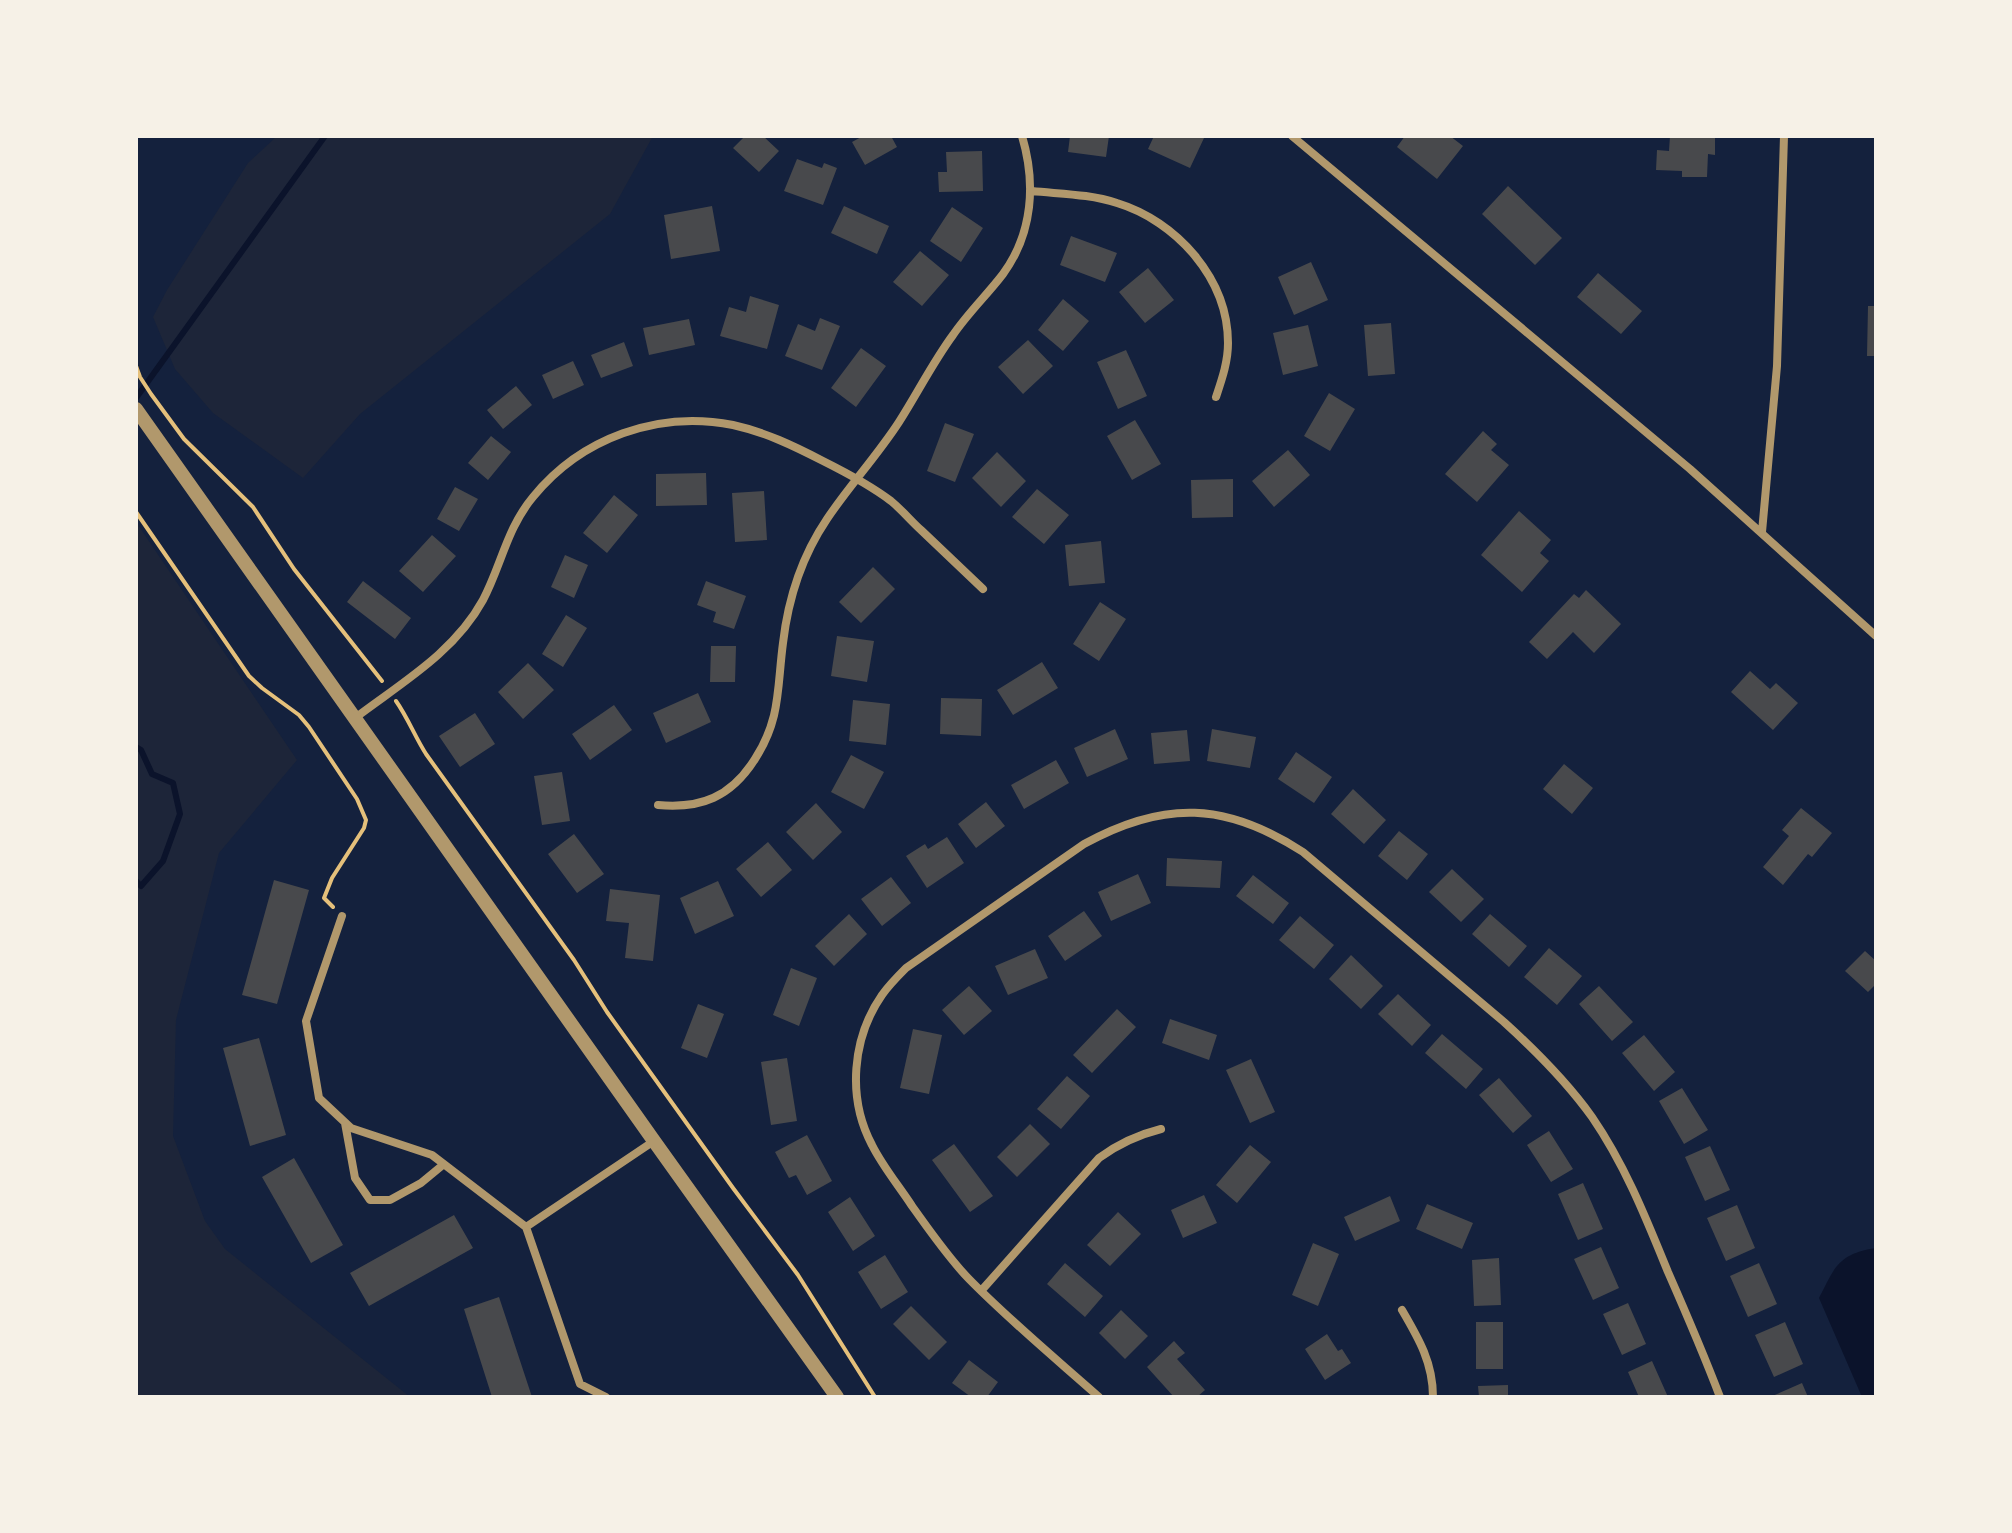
<svg xmlns="http://www.w3.org/2000/svg" width="2012" height="1533" font-family="Karla,sans-serif">
	<rect width="100%" height="100%" fill="#14213d"/>
	<path fill="#1d2539" d="M277,136H653L610,214L360,414L303,478L213,413L175,369L153,317L167,290L248,163Z
		M136,522L297,760L219,853L176,1020L173,1136L205,1221L225,1249L410,1397H136Z"/>
	<path fill="#0b132b" d="M1876,1248V1397H1862L1819,1298C1835,1267 1838,1254 1876,1248Z"/>
	<g fill="none" stroke-linecap="round" stroke-linejoin="round">
		<path stroke="#0b132b" stroke-width="6" d="M136,398L325,136
			M136,747L141,750L152,774L173,783L180,814L163,861L141,886L136,881"/>
	</g>
	<path fill="#48494c" d="M745,136H763L779,151L759,172L733,148Z
		M863,136H891L897,147L865,165L852,142Z
		M1070,136H1109L1106,157L1068,152Z
		M1154,136H1200L1204,138L1190,168L1148,149Z
		M1405,136H1450L1463,146L1437,179L1397,147Z
		M1670,136H1715V155L1708,154L1707,177H1682V171L1656,170L1657,150L1669,151Z
		M982,151L983,191L939,192L938,172H947L946,152Z
		M797,159L822,168L824,163L837,168L823,205L784,191Z
		M1508,186L1562,238L1535,265L1482,214Z
		M712,206L720,251L671,259L664,215Z
		M844,206L889,226L877,254L831,233Z
		M952,207L983,228L961,262L930,241Z
		M1071,236L1117,253L1105,282L1060,265Z
		M920,251L949,275L922,306L893,282Z
		M1311,262L1328,300L1294,315L1278,277Z
		M1148,268L1174,300L1145,323L1119,292Z
		M1598,273L1642,311L1621,334L1577,297Z
		M750,296L779,305L767,349L720,336L729,307L746,312Z
		M1063,299L1089,321L1063,351L1038,330Z
		M1868,306H1876V356H1867Z
		M820,318L840,326L822,370L785,356L798,324L815,331Z
		M689,319L695,345L649,355L643,328Z
		M1391,323L1395,374L1368,376L1364,325Z
		M1308,325L1318,366L1283,375L1273,333Z
		M1028,340L1053,366L1023,394L998,367Z
		M624,342L633,366L601,378L591,355Z
		M861,348L886,366L856,407L831,388Z
		M1126,350L1147,396L1118,409L1097,362Z
		M573,361L584,385L553,399L542,375Z
		M516,386L532,405L503,429L487,410Z
		M1329,393L1355,409L1330,451L1304,436Z
		M1135,420L1161,464L1132,480L1107,436Z
		M945,423L974,434L955,482L927,471Z
		M1483,431L1497,444L1491,450L1509,465L1477,502L1445,474Z
		M491,436L511,452L488,480L468,463Z
		M1288,450L1310,475L1274,507L1252,481Z
		M997,452L1026,481L1001,507L972,478Z
		M706,473L707,505L656,506V474Z
		M1233,479V517L1192,518L1191,480Z
		M455,487L478,499L459,531L437,519Z
		M1037,489L1069,515L1044,544L1012,517Z
		M764,491L767,540L735,542L732,493Z
		M614,495L638,515L607,553L583,533Z
		M1519,511L1551,540L1540,553L1549,561L1522,592L1481,555Z
		M432,535L456,556L423,592L399,571Z
		M1101,541L1105,583L1069,586L1065,545Z
		M565,555L588,565L574,598L551,587Z
		M873,567L895,589L861,623L839,602Z
		M363,581L411,618L395,639L347,602Z
		M706,581L746,596L734,629L713,622L716,612L697,605Z
		M1586,590L1621,624L1594,653L1573,632L1547,659L1529,642L1574,594L1579,598Z
		M1100,602L1126,619L1099,661L1073,644Z
		M566,615L587,628L563,667L542,654Z
		M837,636L874,641L867,682L831,676Z
		M711,646H736L735,682H710Z
		M1042,662L1058,688L1013,715L997,690Z
		M528,663L554,690L523,719L498,692Z
		M1750,671L1770,689L1776,683L1798,703L1773,730L1731,692Z
		M698,693L711,722L666,743L653,713Z
		M941,698L982,699L981,736L940,734Z
		M853,700L890,704L886,745L849,741Z
		M614,705L632,730L590,760L572,734Z
		M475,713L495,744L460,767L439,736Z
		M1115,729L1128,759L1087,777L1074,748Z
		M1212,729L1256,737L1250,768L1207,761Z
		M1187,730L1190,761L1154,764L1151,733Z
		M1296,752L1332,777L1314,803L1278,779Z
		M851,755L884,772L864,809L831,792Z
		M1056,760L1069,783L1024,809L1011,785Z
		M1564,764L1593,788L1572,814L1543,789Z
		M562,772L570,821L542,825L534,776Z
		M1353,789L1386,820L1364,844L1331,814Z
		M986,802L1005,826L976,848L958,824Z
		M816,803L842,832L813,860L786,832Z
		M1801,808L1832,833L1812,857L1808,854L1783,885L1763,867L1789,836L1782,830Z
		M1399,831L1428,854L1407,880L1378,856Z
		M574,834L604,874L577,893L548,854Z
		M947,837L964,863L927,888L906,856L925,844L928,849Z
		M768,842L792,870L761,897L736,869Z
		M1167,858L1222,861L1220,888L1166,886Z
		M1452,869L1484,899L1461,922L1429,892Z
		M1138,874L1151,903L1111,921L1098,892Z
		M1253,875L1289,903L1273,924L1236,896Z
		M891,877L911,903L882,926L861,899Z
		M274,880L309,890L277,1004L242,995Z
		M718,881L734,916L695,934L680,898Z
		M610,889L660,895L653,961L625,958L629,923L606,921Z
		M1084,911L1102,936L1065,961L1048,936Z
		M849,914L867,934L834,966L815,946Z
		M1490,914L1527,946L1509,967L1472,934Z
		M1300,916L1334,945L1314,969L1279,940Z
		M1549,948L1582,976L1557,1005L1524,977Z
		M1035,949L1048,978L1008,995L995,966Z
		M1865,951L1876,961V984L1868,992L1845,971Z
		M1351,955L1383,986L1361,1009L1329,979Z
		M791,968L817,978L799,1026L773,1015Z
		M969,986L992,1011L964,1035L942,1010Z
		M1599,986L1633,1022L1612,1041L1579,1004Z
		M1398,994L1431,1025L1412,1046L1378,1014Z
		M698,1004L724,1014L707,1058L681,1048Z
		M1117,1009L1136,1027L1092,1073L1073,1055Z
		M1170,1019L1217,1035L1209,1060L1162,1043Z
		M913,1029L942,1035L929,1094L900,1088Z
		M1442,1034L1483,1069L1466,1089L1425,1053Z
		M1644,1035L1675,1072L1654,1091L1622,1053Z
		M259,1038L286,1135L250,1146L223,1048Z
		M787,1058L797,1121L771,1125L761,1062Z
		M1251,1059L1275,1112L1250,1123L1226,1070Z
		M1067,1076L1090,1096L1061,1129L1037,1109Z
		M1499,1078L1532,1116L1513,1133L1479,1095Z
		M1682,1088L1708,1130L1684,1144L1659,1101Z
		M1030,1124L1050,1144L1017,1177L997,1157Z
		M1549,1131L1573,1169L1551,1182L1527,1145Z
		M807,1135L832,1181L807,1195L796,1175L789,1178L775,1152Z
		M954,1144L993,1196L970,1212L932,1160Z
		M1250,1145L1271,1162L1237,1203L1216,1185Z
		M1710,1146L1730,1190L1705,1201L1685,1157Z
		M294,1158L343,1245L311,1263L262,1177Z
		M1583,1183L1603,1229L1578,1240L1558,1194Z
		M1204,1195L1217,1223L1183,1238L1171,1210Z
		M1390,1196L1400,1221L1355,1241L1344,1217Z
		M850,1197L875,1236L853,1251L828,1212Z
		M1427,1204L1473,1223L1462,1249L1416,1229Z
		M1737,1205L1755,1248L1726,1261L1707,1218Z
		M1118,1212L1141,1234L1110,1266L1087,1245Z
		M454,1215L473,1248L369,1306L350,1273Z
		M1313,1243L1339,1254L1318,1306L1292,1295Z
		M1601,1247L1619,1288L1593,1300L1574,1259Z
		M885,1255L908,1292L881,1309L858,1272Z
		M1499,1258L1501,1305L1474,1306L1472,1260Z
		M1065,1263L1103,1296L1085,1317L1047,1284Z
		M1759,1263L1777,1304L1748,1317L1730,1276Z
		M499,1297L532,1397H492L464,1309Z
		M1628,1303L1646,1344L1622,1355L1603,1314Z
		M911,1306L947,1342L929,1360L893,1324Z
		M1121,1310L1148,1336L1125,1359L1099,1333Z
		M1476,1322H1503V1369H1476Z
		M1785,1322L1803,1364L1774,1377L1755,1335Z
		M1327,1334L1338,1351L1342,1349L1351,1363L1325,1380L1305,1349Z
		M1174,1341L1185,1353L1177,1359L1205,1390L1197,1397H1174L1147,1367Z
		M969,1360L998,1382L987,1397H971L952,1383Z
		M1652,1361L1668,1397H1639L1628,1372Z
		M1802,1383L1808,1397H1770Z
		M1508,1385V1397H1479L1478,1386Z"/>
	<g fill="none" stroke-linecap="round" stroke-linejoin="round">
		<path stroke="#e5c07b" stroke-width="4" d="M136,366L140,377L151,394L184,439L253,507L294,569L382,681
			M136,512L249,676L262,688L299,715L309,727L357,799L366,820L364,828L332,878L324,898L333,907
			M396,701C408,718 415,737 426,754L574,960L607,1012L733,1188L798,1275L875,1397"/>
		<path stroke="#b1986c" stroke-width="8" d="M1292,136L1690,469L1876,636
			M1032,191C1060,194 1090,194 1117,203C1176,221 1228,278 1228,343C1228,362 1222,379 1216,397
			M1762,532L1777,366L1784,136
			M355,718C401,683 454,653 483,600C501,566 507,528 533,497C581,438 658,410 733,425C765,432 794,446 823,461C847,473 870,485 891,501C902,510 911,521 921,530C942,550 962,569 983,589
			M658,805C701,809 731,797 755,759C781,719 777,688 783,643C788,600 802,556 827,519C849,486 877,456 899,422C917,394 933,362 953,335C968,313 987,295 1003,274C1033,233 1036,183 1022,136
			M342,916L306,1021L319,1098L351,1128L432,1155L526,1227L580,1384L606,1397
			M345,1123L355,1178L370,1200H390L421,1183L444,1164
			M526,1227L654,1141
			M981,1291L1099,1158C1118,1144 1137,1135 1161,1129
			M1402,1310C1419,1339 1433,1363 1433,1397
			M1099,1397C1055,1358 1009,1320 968,1278C947,1256 930,1231 912,1206C899,1186 883,1167 872,1145C847,1098 852,1038 882,995C889,985 898,976 906,968L1084,844C1164,800 1226,802 1303,852L1504,1022C1536,1051 1567,1082 1592,1117C1625,1165 1646,1218 1668,1272C1686,1313 1704,1355 1720,1397"/>
		<path stroke="#b1986c" stroke-width="14" d="M136,409L654,1141L837,1397"/>
	</g>
	<rect width="2012" height="1533" fill="none" stroke="#f6f1e7" stroke-width="276"/>
</svg>
